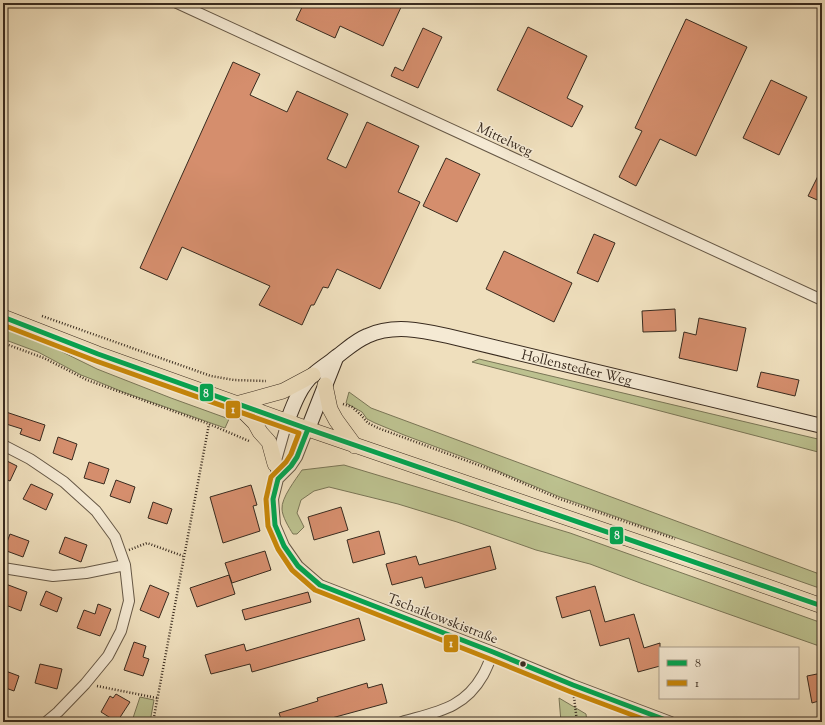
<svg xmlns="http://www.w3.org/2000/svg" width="825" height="725" font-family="'Sorts Mill Goudy',serif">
	<rect width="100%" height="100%" fill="#efdfbd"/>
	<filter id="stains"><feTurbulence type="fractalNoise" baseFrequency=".005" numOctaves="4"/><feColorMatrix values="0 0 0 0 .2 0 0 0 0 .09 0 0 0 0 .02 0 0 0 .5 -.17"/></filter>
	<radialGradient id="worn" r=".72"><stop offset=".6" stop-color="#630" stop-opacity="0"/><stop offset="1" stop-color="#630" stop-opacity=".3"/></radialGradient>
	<path fill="#bcc18f" stroke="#7a7657" d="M3,326L38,340L97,369L171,398L229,419L225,428L123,392L94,380L81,375L38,352L3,339Z
		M479,359L822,440V453L472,362Z
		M349,392L371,408L822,575V589L560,497L479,463L404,435L375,423L367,419L362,412L346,403Z
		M344,465L570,533L822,623V647L643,584L590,564L536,550L457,522L398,504L329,487L314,491L301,500L297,513L304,527L297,534H293C289,528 282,516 282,509C281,498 296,479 302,470Z
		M140,697L154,700L150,722H130L133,718Z
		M559,698L586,714L587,722H561Z"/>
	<path fill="#d58e6d" stroke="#392b1f" d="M304,3H403L383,46L340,26L335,38L296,20Z
		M686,19L747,47L696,156L660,139L636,186L619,177L642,131L635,128Z
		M528,27L587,56L567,98L583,106L572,127L497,90Z
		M423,28L442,37L418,88L391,76L395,67L403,71Z
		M233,62L260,74L250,95L287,112L297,91L348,114L327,159L346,168L367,122L419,146L398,192L420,202L380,289L337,269L328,288L323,287L314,305H311L302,325L259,305L270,286L182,247L167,280L140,268Z
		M771,80L807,97L779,155L743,138Z
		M446,158L480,174L457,222L423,206Z
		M822,168V202L808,196Z
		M594,234L615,243L598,282L577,273Z
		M504,251L572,283L554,322L486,289Z
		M675,309L676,331L643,332L642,311Z
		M699,318L746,328L737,371L679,358L684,332L696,335Z
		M761,372L799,380L795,396L757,387Z
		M3,411L45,425L40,441L20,434L22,429L3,423Z
		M58,437L77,444L72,460L53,453Z
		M3,459L17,466L10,481L3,478Z
		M89,462L109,469L104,484L84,478Z
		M116,480L135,487L130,503L110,496Z
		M31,484L53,494L46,510L23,499Z
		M251,485L257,505L253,506L260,531L223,543L210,497Z
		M153,502L172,509L167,524L148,518Z
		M341,507L348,530L314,540L308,517Z
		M379,531L385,554L353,563L347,540Z
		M10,534L29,541L23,557L4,550Z
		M65,537L87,545L81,562L59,553Z
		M490,546L496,569L425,588L422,577L392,585L386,564L416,556L419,565Z
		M265,551L271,570L232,583L225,563Z
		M229,575L235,594L197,607L190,588Z
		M3,583L27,592L21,611L3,604Z
		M150,585L169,593L159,618L140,610Z
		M595,586L605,622L634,614L644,648L660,643V666L638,672L629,638L600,646L590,610L562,618L556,597Z
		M46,591L62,598L57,612L40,605Z
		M308,592L311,602L245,620L242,610Z
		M98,604L111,609L100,636L77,628L84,610L95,614Z
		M359,618L365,640L252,672L250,664L211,674L205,655L244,644L246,651Z
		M134,642L146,646L143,657L149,659L143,676L124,670Z
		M40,664L62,669L57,689L35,683Z
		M3,670L19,676L14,691L3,687Z
		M822,673V700L812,703L807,676Z
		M367,683L368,688L382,684L387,703L317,722H282L279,713L318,701L317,698Z
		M116,694L130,702L117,722L101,712L110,696L113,698Z"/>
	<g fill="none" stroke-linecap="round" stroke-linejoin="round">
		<g stroke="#665846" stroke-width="12">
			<path id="minor" d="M177,3L822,300
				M287,422L275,464L278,479L273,499L275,525L284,546L298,566L320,585L493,652L573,685L671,722
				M3,445L30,459L64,482L96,511L115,537L125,565L129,601L121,631L108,656L85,684L58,712L46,722
				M278,479L291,466L297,457L308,429
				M3,568L53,576L86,573L125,565
				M402,722C436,712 464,709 483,675C487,668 490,660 493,652"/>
		</g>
		<g stroke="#392b1f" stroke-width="16">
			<g id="secondary">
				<path id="s1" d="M287,422C293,406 300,386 314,374C321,368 329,363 336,357C346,350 355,341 367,336C393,324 421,330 448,336L822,426"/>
				<path d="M308,429L336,358"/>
			</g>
		</g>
		<g stroke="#392b1f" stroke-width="16">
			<path id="primary" d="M3,317L98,354L308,429L737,576L822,606
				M325,385L330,409L336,420L355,446
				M236,404L283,391L313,375
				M238,406L255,423L260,432L269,442L275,464"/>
		</g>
		<path stroke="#392b1f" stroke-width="2.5" stroke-dasharray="1 2" stroke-linecap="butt" d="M42,316L211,376L234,380L266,381
			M3,343L44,358L87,380L209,424L249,441
			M343,404L352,407L361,415L368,423L378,428L497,472L560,499L675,539
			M129,550L147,543L183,556
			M97,686L157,698
			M574,697L577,722
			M153,722L209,424"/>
		<use href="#minor" stroke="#f5ead4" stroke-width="10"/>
		<use href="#secondary" stroke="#f5ead4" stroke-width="14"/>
		<use href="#primary" stroke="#efdfbd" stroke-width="15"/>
		<g stroke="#f5ead4" stroke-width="8">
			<path id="bus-1" d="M3,317L98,354L308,429L822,606
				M308,429L297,457L291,466L278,479L273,499L275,525L284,546L298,566L320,585L493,652L573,685L671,722"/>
		</g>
		<g stroke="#f5ead4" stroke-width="8">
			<path id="bus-2" d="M3,325L96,361L299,433L291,454L286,462L271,477L266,499L268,526L278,549L292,570L315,590L490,659L571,692L651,722"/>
		</g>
		<use href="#bus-1" stroke="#00a651" stroke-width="5"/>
		<use href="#bus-2" stroke="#c88708" stroke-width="5"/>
	</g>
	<circle fill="#392b1f" stroke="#f5ead4" stroke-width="1.5" cx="523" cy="664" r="3.5"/>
	<g text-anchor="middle" stroke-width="3" stroke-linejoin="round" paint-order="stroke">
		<g font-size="14" fill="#392b1f" stroke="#f5ead4">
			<text transform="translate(505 139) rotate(25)" y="5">Mittelweg</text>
			<text dy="5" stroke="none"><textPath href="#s1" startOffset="336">Hollenstedter Weg</textPath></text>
			<text transform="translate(443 618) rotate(21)" y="5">Tschaikowskistraße</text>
		</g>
	</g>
	<g stroke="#f5ead4" stroke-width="1.5">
		<rect x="199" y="383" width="15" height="19" rx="4" fill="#00a651"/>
		<rect x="225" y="400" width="16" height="19" rx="4" fill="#c88708"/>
		<rect x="609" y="526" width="15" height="19" rx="4" fill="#00a651"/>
		<rect x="443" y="634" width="16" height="19" rx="4" fill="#c88708"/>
	</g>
	<g font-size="11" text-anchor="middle" font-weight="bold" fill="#fff">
		<text x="206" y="397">8</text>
		<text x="233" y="413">1</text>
		<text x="617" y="539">8</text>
		<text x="451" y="647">1</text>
	</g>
	<rect width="825" height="725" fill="none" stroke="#efdfbd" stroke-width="16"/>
	<rect x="4" y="4" width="817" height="717" fill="none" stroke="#392b1f" stroke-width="2"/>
	<rect x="8" y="8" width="809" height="709" fill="none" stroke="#392b1f"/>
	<rect x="659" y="647" width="140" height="52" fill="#f5ead4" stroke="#aa9e8c"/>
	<rect x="667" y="660" width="20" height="6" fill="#00a651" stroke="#aa9e8c"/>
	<text x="695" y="667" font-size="12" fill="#392b1f">8</text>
	<rect x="667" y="680" width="20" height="6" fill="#c88708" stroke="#aa9e8c"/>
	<text x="695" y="687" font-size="12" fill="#392b1f">1</text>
	<rect width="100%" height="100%" filter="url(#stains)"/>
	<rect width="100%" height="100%" fill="url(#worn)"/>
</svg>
